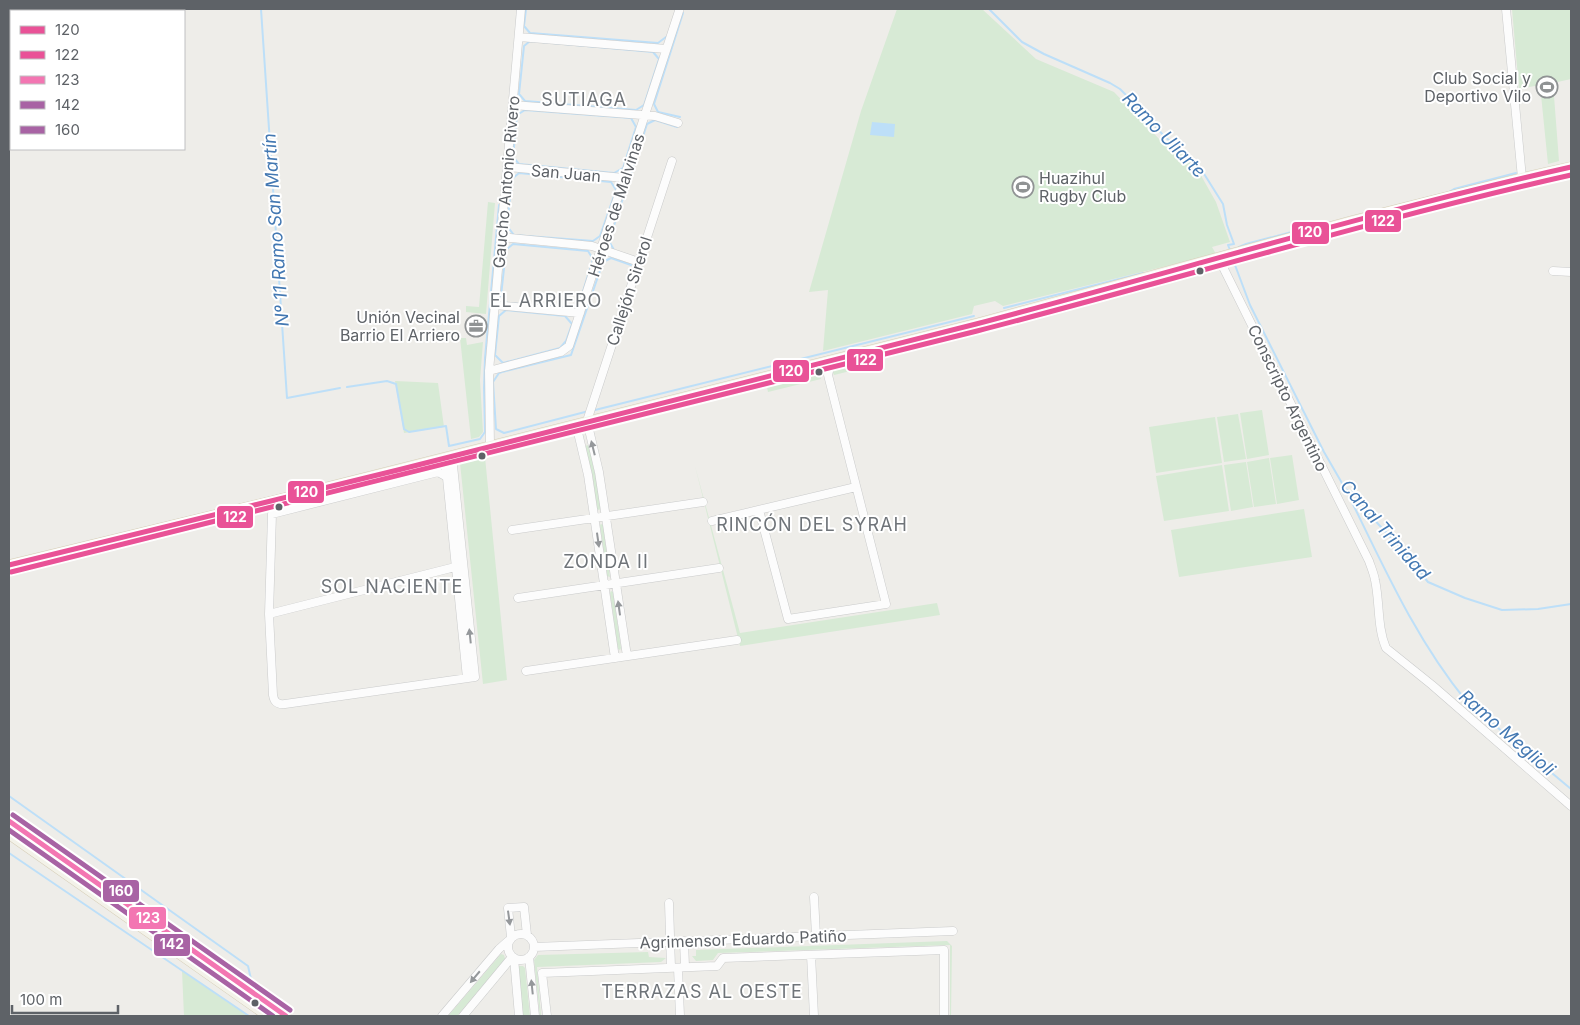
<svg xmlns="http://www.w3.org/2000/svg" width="1580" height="1025" font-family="Inter,sans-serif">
	<rect width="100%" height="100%" fill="#eeede9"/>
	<path fill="#d7ead5" d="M897,9H982L1036,59L1114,92L1161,141L1178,151L1199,172L1216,202L1230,242L1212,247L1216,254L1003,306L995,301L974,306L972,314L823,351L828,290L809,292L861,111Z
		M1512,9H1571V79L1553,83L1559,161L1548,164L1540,85L1519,89Z
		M488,202L495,203L486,314L466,312V306L479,307Z
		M460,338H466L467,345L483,342L480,380L483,432L479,437L471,439Z
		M874,360L875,365L834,375L832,371Z
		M820,374L821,379L768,392L767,387Z
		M395,381L438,383L444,427L404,433Z
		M1262,410L1269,455L1247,459L1240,413Z
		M1238,414L1246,459L1224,462L1217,417Z
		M1215,417L1222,463L1156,473L1149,427Z
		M587,445L589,446L595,473L601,508L599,510L597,509L592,473L585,447Z
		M1292,455L1299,500L1277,504L1270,458Z
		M485,457L507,680L483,684L460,463Z
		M1269,458L1276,504L1254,507L1247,462Z
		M1246,462L1253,507L1231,511L1224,465Z
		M1222,465L1229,511L1164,521L1156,476Z
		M695,466L740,633L937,603L940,615L740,646Z
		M1304,509L1312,557L1179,577L1171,530Z
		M601,524L603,525L610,577L607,576L600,525Z
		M611,591L613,592L621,648L620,650L618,649L610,593Z
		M947,941L952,946L951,1016H950V945L718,953L713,960L696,961L692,956H696V950Z
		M648,952L649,957L666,958L661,962L537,967L541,1016H540L534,960L538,955Z
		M501,954L504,955L505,959L457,1016H448Z
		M519,966H523L525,968L530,1016H523L518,968Z
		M182,971L247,1015V1016H184Z"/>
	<path fill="#bddff8" d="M872,122L895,124L894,137L870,135Z"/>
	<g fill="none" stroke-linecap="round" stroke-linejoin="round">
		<path stroke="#bddff8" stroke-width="2" d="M261,9L287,398L340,388
			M526,9L524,26L530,33L658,43L666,37
			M989,9L1022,42L1044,54L1110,83L1120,89L1128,97L1165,137L1185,152L1201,169L1223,204L1227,225L1234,244L1228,245L1230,250
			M530,41L653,52L659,59L644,105L636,110L525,101L519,94L524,46Z
			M525,110L631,118L636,127L623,168L614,173L519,164L513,157L517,115Z
			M680,117L658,112L654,104L683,13
			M519,173L611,182L616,190L600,236L593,241L514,235L507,226L512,179Z
			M1449,192L1454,189L1516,173
			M513,244L588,251L593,259L579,304L572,308L507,303L501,296L506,250Z
			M1239,247L1246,244L1318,225
			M614,250L609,241L647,124L655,120L677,127
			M1232,257L1250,305L1324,452L1346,490L1355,493L1361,499L1366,511L1397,544L1428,582L1465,598L1502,610L1538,609L1571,604
			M1004,308L1143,273
			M506,310L565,316L572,324L566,341L560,348L503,363L495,355L499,316Z
			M347,387L387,381L396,384L404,429L409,432L446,426L449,446L480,439L485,432L484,388L485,358L499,205
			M595,410L974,316
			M585,412L504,433L496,429L493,382L499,373L502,372L571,355L603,262L611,258L631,265
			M1346,490C1382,563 1415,639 1467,702L1571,789
			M9,796L248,966L251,979
			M9,853L249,1016"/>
		<g stroke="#cacbcb" stroke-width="9">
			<path id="minor" d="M1506,9L1522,178
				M519,37L666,49
				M513,105L655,116L678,123
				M507,167L624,178
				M501,237L592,246L633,260
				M1219,259L1369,561C1371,567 1374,574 1375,580C1380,603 1377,627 1386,648L1432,685L1571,806
				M1553,271L1571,272
				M495,305L580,313
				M489,371L561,352L569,346L679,11
				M576,424L588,475L615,658
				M490,446L489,371L521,9
				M445,458L467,678
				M447,477L438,472L272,514L269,614L273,695C274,702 278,705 285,704L475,677L452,456
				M759,510L788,619L886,604L828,375L829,371L826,361
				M712,521L856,487
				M512,530L703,502
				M518,598L719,568
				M269,614L459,566
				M627,656L599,472L587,421L672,161
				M526,671L737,640
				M814,897L816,936
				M669,903L671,968
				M508 947a13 13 0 1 1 26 0a13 13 0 1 1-26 0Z
				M511,937L508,908L524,907L527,935
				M684,941L685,967
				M534,947L953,931
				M811,955L814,1016
				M529,957L535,1016
				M514,958L519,1016
				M678,968L680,1016
				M442,1016L499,949L508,941
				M463,1016L512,957
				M547,1016L542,973L717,966L723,958L944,950V1016"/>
		</g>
		<g stroke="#d6ceb8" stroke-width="11">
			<path id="major" d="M9,565L273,501L979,323L1352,221L1522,178L1571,167
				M9,821L286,1016
				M9,834L268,1016"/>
		</g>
		<use href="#minor" stroke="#fcfcfc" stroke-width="8"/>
		<use href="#major" stroke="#f3f2e9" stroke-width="10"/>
		<g stroke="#fff" stroke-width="9">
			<path id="bus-1" d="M9,565C332,487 654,407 976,324C1174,272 1371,212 1571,167"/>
		</g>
		<g stroke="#fff" stroke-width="9">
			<path id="bus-2" d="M11,572C333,494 655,414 977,331C1175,280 1371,220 1571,175"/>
		</g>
		<g stroke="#fff" stroke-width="9">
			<path id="bus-3" d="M9,821L286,1016"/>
		</g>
		<g stroke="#fff" stroke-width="9">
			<path id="bus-4" d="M9,830L273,1016"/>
		</g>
		<g stroke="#fff" stroke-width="9">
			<path id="bus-5" d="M13,815L290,1010"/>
		</g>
		<use href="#bus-1" stroke="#e95297" stroke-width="5"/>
		<use href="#bus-2" stroke="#e95297" stroke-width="5"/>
		<use href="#bus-3" stroke="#f376b2" stroke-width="5"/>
		<use href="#bus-4" stroke="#a863a4" stroke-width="5"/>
		<use href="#bus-5" stroke="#a863a4" stroke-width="5"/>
	</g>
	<defs><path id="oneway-solid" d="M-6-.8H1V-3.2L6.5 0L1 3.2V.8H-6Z" transform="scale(1.25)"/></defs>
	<g fill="#95989b">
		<use href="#oneway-solid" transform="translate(593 448) rotate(-104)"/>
		<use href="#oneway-solid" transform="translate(598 540) rotate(82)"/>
		<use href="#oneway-solid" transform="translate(619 608) rotate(-98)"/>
		<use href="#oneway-solid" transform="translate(470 636) rotate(-96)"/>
		<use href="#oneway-solid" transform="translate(509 918) rotate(82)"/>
		<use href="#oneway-solid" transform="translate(475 977) rotate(130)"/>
		<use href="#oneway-solid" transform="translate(532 987) rotate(-96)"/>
	</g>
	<defs>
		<g id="stadium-ring" transform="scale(1.125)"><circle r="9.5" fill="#fff" stroke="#909394" stroke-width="1.5"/><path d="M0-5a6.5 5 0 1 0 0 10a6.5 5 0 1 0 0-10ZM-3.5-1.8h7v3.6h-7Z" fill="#909394"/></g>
		<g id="office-ring" transform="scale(1.125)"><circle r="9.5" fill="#fff" stroke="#909394" stroke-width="1.5"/><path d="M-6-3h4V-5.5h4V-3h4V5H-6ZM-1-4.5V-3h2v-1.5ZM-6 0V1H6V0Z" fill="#909394"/></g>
	</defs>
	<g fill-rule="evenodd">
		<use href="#stadium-ring" x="1547" y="87"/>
		<use href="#stadium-ring" x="1023" y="187"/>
		<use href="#office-ring" x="476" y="326"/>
	</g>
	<g fill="#5e6267" stroke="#fff" stroke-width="2">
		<circle cx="1200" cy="271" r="4.5"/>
		<circle cx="819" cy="372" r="4.5"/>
		<circle cx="482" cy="456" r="4.5"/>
		<circle cx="279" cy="507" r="4.5"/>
		<circle cx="255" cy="1003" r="4.5"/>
	</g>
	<g text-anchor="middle" stroke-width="4" stroke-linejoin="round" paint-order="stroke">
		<g font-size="16" fill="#5e6267" stroke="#fff" text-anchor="end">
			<text x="1531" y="84">Club Social y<tspan x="1531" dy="18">Deportivo Vilo</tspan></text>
			<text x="1039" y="184" text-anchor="start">Huazihul<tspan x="1039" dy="18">Rugby Club</tspan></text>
			<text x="460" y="323">Unión Vecinal<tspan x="460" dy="18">Barrio El Arriero</tspan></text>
		</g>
		<g font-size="16" fill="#5e6267" stroke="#fff">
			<text transform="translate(566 173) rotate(5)" y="6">San Juan</text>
			<text transform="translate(506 182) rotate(-85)" y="6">Gaucho Antonio Rivero</text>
			<text transform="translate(616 205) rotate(-72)" y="6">Héroes de Malvinas</text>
			<text transform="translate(629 291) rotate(-72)" y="6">Callejón Sirerol</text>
			<text transform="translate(1288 398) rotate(64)" y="6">Conscripto Argentino</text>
			<text transform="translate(743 939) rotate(-2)" y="6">Agrimensor Eduardo Patiño</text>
		</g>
		<g font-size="18" letter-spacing="1" fill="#6f7479" stroke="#fff">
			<text x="584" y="106">SUTIAGA</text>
			<text x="546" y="307">EL ARRIERO</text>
			<text x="812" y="531">RINCÓN DEL SYRAH</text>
			<text x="606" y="568">ZONDA II</text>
			<text x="392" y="593">SOL NACIENTE</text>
			<text x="702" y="998">TERRAZAS AL OESTE</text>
		</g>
		<g font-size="18" font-style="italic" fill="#4378b2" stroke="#fff">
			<text transform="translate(1164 135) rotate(46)" y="6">Ramo Uliarte</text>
			<text transform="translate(276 230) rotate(-94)" y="6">Nº 11 Ramo San Martín</text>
			<text transform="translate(1385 530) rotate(49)" y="6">Canal Trinidad</text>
			<text transform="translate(1507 733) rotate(41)" y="6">Ramo Meglioli</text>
		</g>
	</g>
	<g stroke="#fff" stroke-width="2">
		<rect x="1364" y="209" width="38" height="24" rx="5" fill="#e95297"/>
		<rect x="1291" y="221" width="39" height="24" rx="5" fill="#e95297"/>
		<rect x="846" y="348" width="38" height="24" rx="5" fill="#e95297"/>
		<rect x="772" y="359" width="38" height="24" rx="5" fill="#e95297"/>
		<rect x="287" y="480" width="38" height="24" rx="5" fill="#e95297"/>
		<rect x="216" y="505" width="38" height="24" rx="5" fill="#e95297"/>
		<rect x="102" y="879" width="38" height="24" rx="5" fill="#a863a4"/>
		<rect x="128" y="906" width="39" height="24" rx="5" fill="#f376b2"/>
		<rect x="153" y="933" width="38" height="24" rx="5" fill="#a863a4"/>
	</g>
	<g font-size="14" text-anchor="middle" font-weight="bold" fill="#fff">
		<text x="1383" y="226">122</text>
		<text x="1310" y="237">120</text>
		<text x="865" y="365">122</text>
		<text x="791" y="376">120</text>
		<text x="306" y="497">120</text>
		<text x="235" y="522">122</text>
		<text x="121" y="896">160</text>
		<text x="148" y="923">123</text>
		<text x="172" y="949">142</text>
	</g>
	<rect width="1580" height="1025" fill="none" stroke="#5e6267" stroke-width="20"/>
	<rect x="10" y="10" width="175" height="140" fill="#ffffff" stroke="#bfc0c2"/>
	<rect x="20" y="26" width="25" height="8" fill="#e95297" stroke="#bfc0c2"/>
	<text x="55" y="35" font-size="15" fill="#5e6267">120</text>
	<rect x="20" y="51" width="25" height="8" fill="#e95297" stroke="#bfc0c2"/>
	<text x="55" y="60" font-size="15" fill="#5e6267">122</text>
	<rect x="20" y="76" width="25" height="8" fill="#f376b2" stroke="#bfc0c2"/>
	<text x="55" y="85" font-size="15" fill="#5e6267">123</text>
	<rect x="20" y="101" width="25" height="8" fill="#a863a4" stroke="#bfc0c2"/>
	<text x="55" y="110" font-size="15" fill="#5e6267">142</text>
	<rect x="20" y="126" width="25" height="8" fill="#a863a4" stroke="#bfc0c2"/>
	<text x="55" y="135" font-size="15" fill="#5e6267">160</text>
	<path d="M12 1005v8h106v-8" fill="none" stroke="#5e6267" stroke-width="2.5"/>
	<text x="20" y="1005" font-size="15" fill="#5e6267" stroke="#ffffff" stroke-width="4" paint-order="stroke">100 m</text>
</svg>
